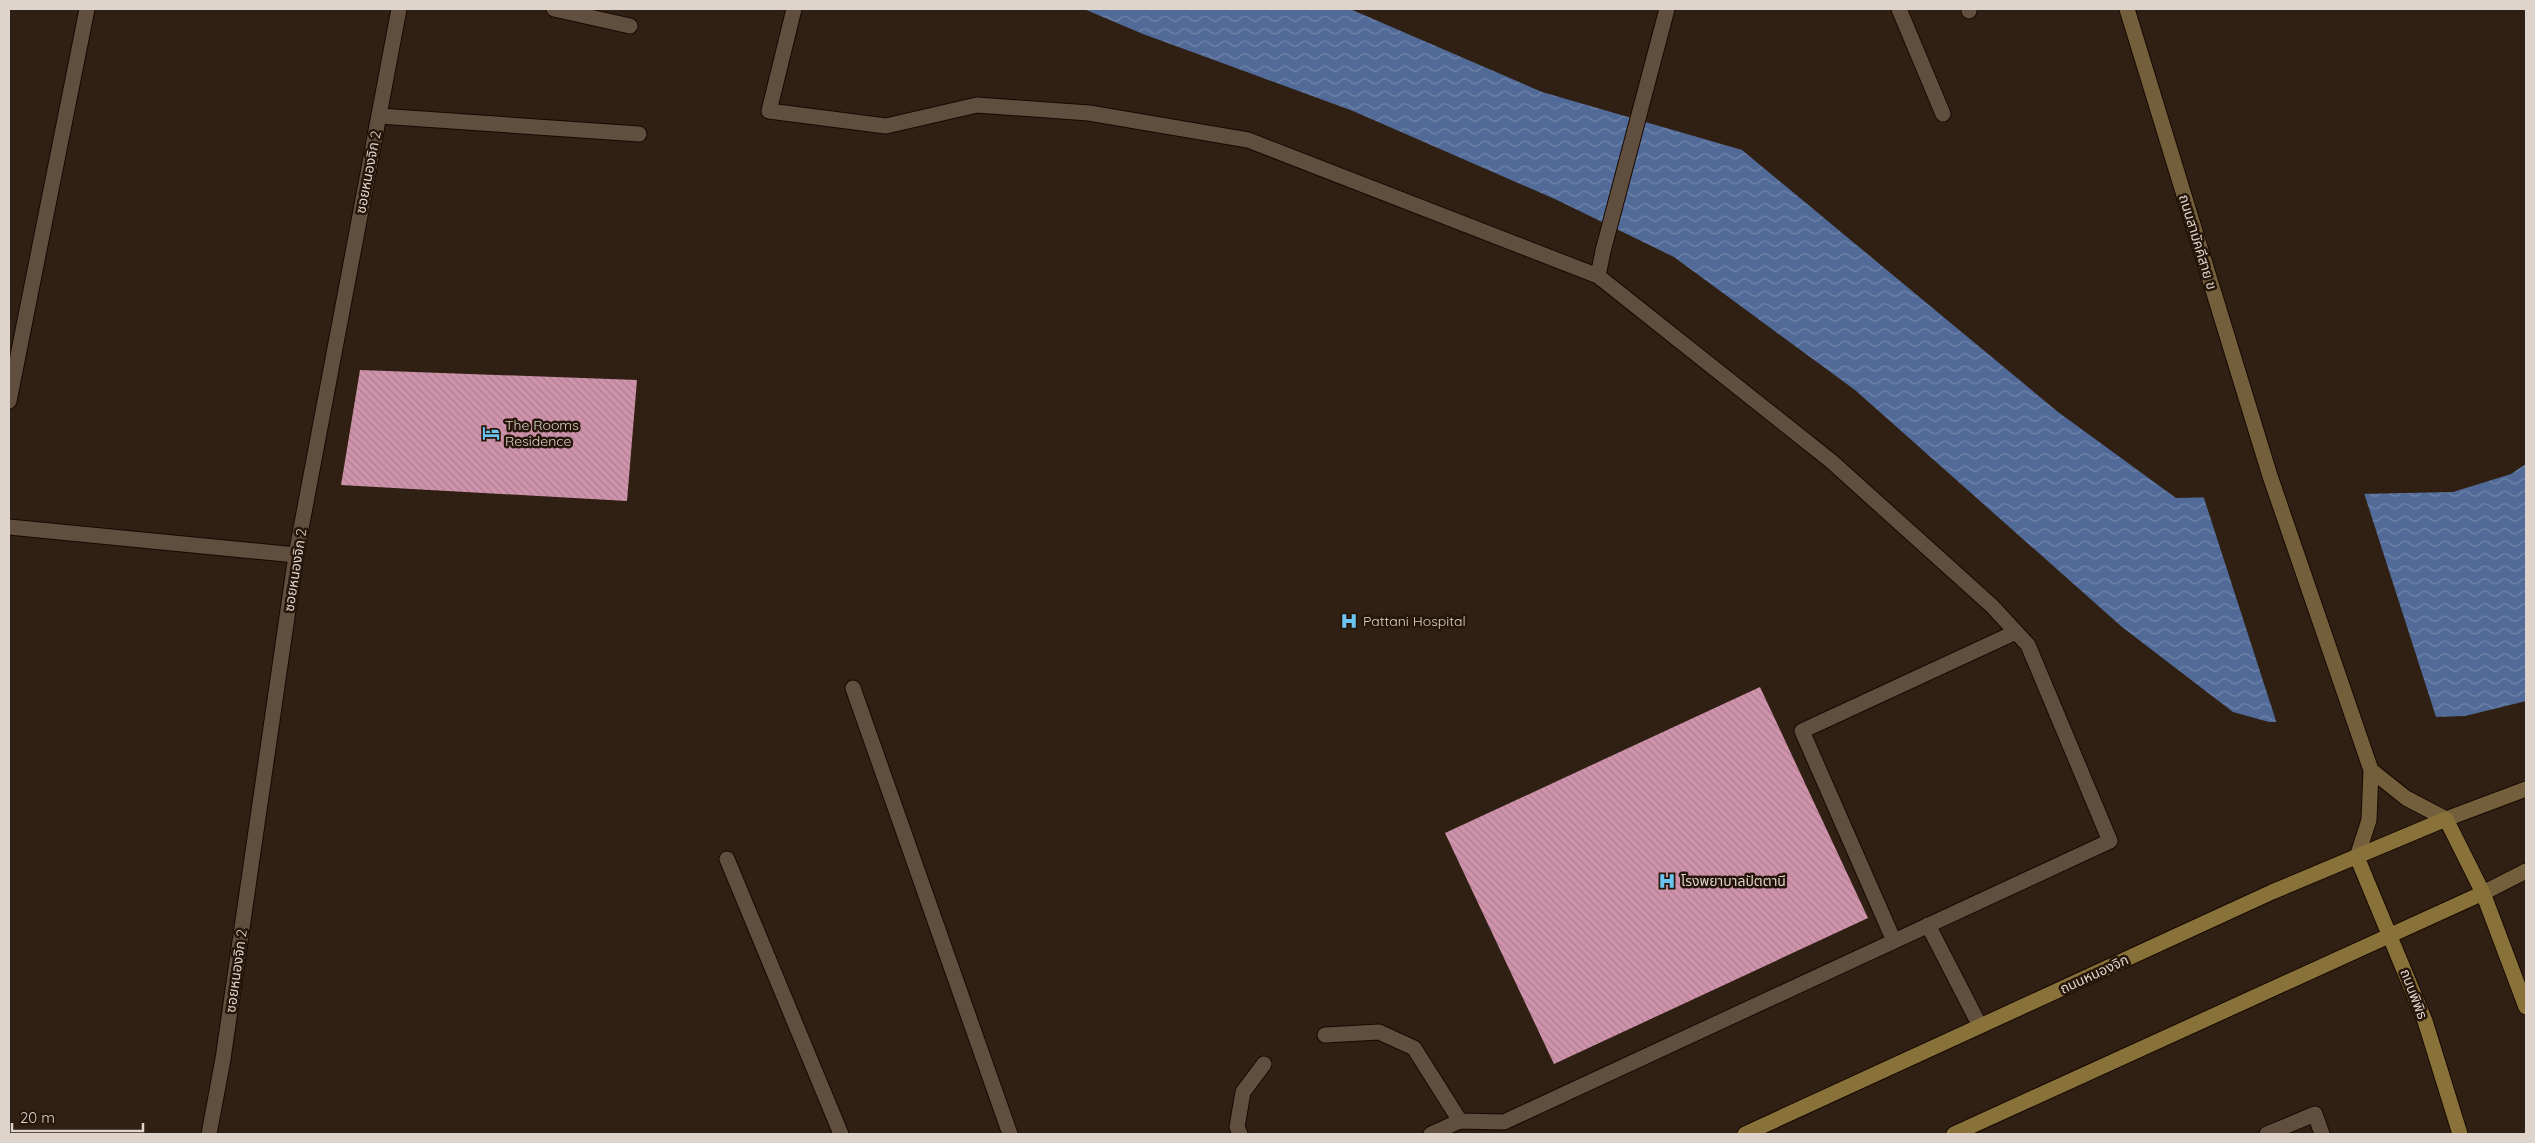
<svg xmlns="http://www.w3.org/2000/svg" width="2535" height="1143" font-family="Quicksand,'Noto Sans Thai',sans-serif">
	<defs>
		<pattern id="water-waves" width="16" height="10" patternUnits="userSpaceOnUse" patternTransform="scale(1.25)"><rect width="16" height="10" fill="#516a98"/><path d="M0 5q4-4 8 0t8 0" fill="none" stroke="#7285a9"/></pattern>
		<pattern id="building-back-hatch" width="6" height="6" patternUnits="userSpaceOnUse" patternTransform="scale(1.25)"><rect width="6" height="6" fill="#d093ac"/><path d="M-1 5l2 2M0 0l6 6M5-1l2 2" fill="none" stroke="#ad7e90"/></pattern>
	</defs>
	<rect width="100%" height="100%" fill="#2f2013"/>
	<path fill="url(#water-waves)" d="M1084,9H1350L1542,92L1742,150L2058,412L2176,498L2453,492L2511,474L2526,464V701L2465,716L2269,722L2233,712L2122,627L1855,390L1674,257L1557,200L1353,111L1143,34Z"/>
	<path fill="#2f2013" d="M2364,493L2437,720L2277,724L2203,495Z"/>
	<path fill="url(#building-back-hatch)" d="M360,370L637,380L627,501L341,485Z
		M1760,687L1868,918L1554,1064L1445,833Z"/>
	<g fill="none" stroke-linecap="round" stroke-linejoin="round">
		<g stroke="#170901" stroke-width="17">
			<path id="lane" d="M554,9L630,26
				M794,9L769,111L886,126L977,105L1089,113L1248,140L1598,276L1603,251
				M1899,9L1943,114
				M379,116L639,134
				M853,688L1010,1134
				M727,859L841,1134
				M1928,925L1980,1026
				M1894,941L1802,731L2016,632
				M1325,1035L1379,1032L1414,1048L1460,1121
				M1240,1134L1237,1127L1243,1092L1264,1064
				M1431,1134L1460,1121L1504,1122L2110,841L2028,645L1992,606L1831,461L1598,276
				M2267,1134L2315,1114L2322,1134"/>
		</g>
		<g stroke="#170901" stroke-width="17">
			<path id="street" d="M1969,9V11
				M1603,251L1667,9
				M9,401L87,9
				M9,527L296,555
				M209,1134L223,1059L296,555L399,9"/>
		</g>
		<g stroke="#170901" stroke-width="17">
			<path id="secondary" d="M2127,9L2270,476L2371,770L2369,820L2357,857
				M2371,770L2406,798L2446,819L2526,789
				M2483,893L2526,871"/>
		</g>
		<g stroke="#170901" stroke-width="17">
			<path id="primary" d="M2357,857L2425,1021L2460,1134
				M1745,1134L2272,892L2446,819L2483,893L2526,1007
				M1954,1134L2483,893"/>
		</g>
		<use href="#lane" stroke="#604e3f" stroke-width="15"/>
		<use href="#street" stroke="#604e3f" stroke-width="15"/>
		<use href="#secondary" stroke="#745f3d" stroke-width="15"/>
		<use href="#primary" stroke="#89713a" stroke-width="15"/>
	</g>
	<defs>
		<g id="hotel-bare" transform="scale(1.35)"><path d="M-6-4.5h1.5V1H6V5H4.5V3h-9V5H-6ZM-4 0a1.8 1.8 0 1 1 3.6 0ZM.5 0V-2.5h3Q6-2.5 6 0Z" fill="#6ac3f1" stroke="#251609" stroke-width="2.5" paint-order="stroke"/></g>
		<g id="hospital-bare" transform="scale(1.35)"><path d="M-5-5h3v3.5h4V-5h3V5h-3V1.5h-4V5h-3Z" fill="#6ac3f1" stroke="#251609" stroke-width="2.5" paint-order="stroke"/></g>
	</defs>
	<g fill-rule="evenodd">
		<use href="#hotel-bare" x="491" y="433"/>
		<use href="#hospital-bare" x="1349" y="621"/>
		<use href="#hospital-bare" x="1667" y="881"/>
	</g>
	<g text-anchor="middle" stroke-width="5" stroke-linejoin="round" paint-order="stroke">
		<g font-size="14" fill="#ded4cb" stroke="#251609">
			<text transform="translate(368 172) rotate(-79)" y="5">ซอยหนองจิก 2</text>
			<text transform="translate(2198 242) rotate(73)" y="5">ถนนสามัคคีสาย ข</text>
			<text transform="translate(295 570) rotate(-81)" y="5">ซอยหนองจิก 2</text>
			<text transform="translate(236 971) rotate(-82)" y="5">ซอยหนองจิก 2</text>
			<text transform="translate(2094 974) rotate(-25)" y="5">ถนนหนองจิก</text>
			<text transform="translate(2414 994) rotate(69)" y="5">ถนนพิพิธ</text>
		</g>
		<g font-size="14" fill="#ded4cb" stroke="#251609" text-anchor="start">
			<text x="505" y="430">The Rooms<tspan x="505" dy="16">Residence</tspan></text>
			<text x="1363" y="626">Pattani Hospital</text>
			<text x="1681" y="886">โรงพยาบาลปัตตานี</text>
		</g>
	</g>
	<rect width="2535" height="1143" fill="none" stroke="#ded4cb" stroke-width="20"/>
	<path d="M12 1123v8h131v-8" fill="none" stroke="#ded4cb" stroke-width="2.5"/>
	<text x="20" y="1123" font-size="15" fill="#ded4cb" stroke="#251609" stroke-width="4" paint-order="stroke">20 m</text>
</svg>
